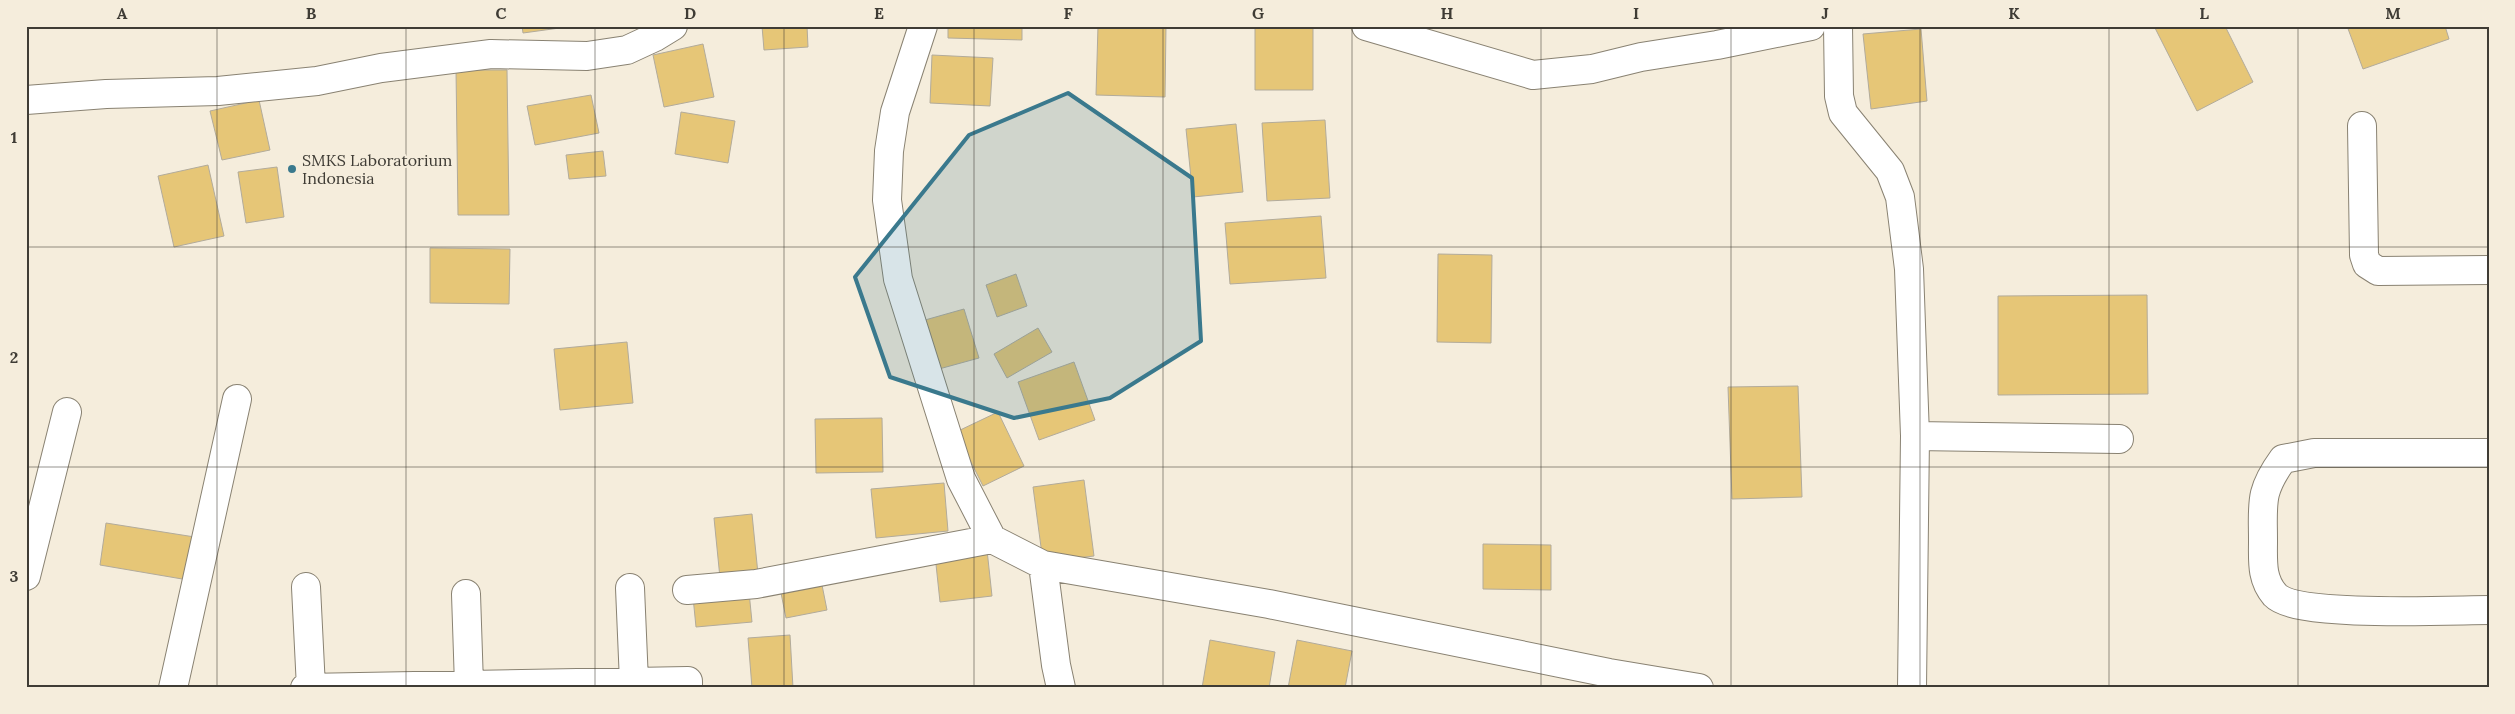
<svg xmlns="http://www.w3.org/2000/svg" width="2515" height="714" font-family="Lora,serif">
	<rect width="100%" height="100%" fill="#f5eddc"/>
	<path fill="#e6c677" stroke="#b2ab9b" d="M522,26H567V27L523,33Z
		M762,26H807L808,47L764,50Z
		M948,26H1022V40L948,38Z
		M1098,26H1166L1165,97L1096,95Z
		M1255,26H1313V90H1255Z
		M2154,26H2225L2253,82L2197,111Z
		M2347,26H2445L2449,39L2363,69Z
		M1921,29L1927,101L1871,109L1863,34Z
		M703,44L714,97L664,107L653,55Z
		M932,55L993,58L990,106L930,103Z
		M456,70H507L509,215H458Z
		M591,95L599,133L535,145L527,106Z
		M259,100L270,150L222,160L210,111Z
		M681,112L735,121L728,163L675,154Z
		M1325,120L1330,198L1267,201L1262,123Z
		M1236,124L1243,192L1193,197L1186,129Z
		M603,151L606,176L569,179L566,155Z
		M208,165L224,236L174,247L158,176Z
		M277,167L284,217L246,223L238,172Z
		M1321,216L1326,278L1230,284L1225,223Z
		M430,248L510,249L509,304L430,303Z
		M1438,254L1492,255L1491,343L1437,342Z
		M1016,274L1027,306L997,317L986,285Z
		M2147,295L2148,394L1998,395V296Z
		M964,309L979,358L939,369L925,320Z
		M1038,328L1052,352L1007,378L994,354Z
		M627,342L633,403L560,410L554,349Z
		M1074,362L1095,420L1039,440L1018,382Z
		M1798,386L1802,497L1732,499L1728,387Z
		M998,412L1024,466L983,486L956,432Z
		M882,418L883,472L816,473L815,419Z
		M1084,480L1094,556L1043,562L1033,487Z
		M944,483L948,531L876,538L871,489Z
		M752,514L758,574L720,578L714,518Z
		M106,523L201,538L194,581L100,565Z
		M1483,544L1551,545V590L1483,589Z
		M987,550L992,596L940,602L935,555Z
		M820,575L827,610L786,618L779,583Z
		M749,592L752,622L696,627L693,597Z
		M790,635L793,688H752L748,638Z
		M1210,640L1275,652L1269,688H1202Z
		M1297,640L1352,651L1345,688H1288Z"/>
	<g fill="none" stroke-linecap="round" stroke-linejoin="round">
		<g stroke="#898272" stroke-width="30">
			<path id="minor" d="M923,26L895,112L889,151L887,200L898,279L961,479L992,539L1043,565L1269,604L1609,673L1699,688
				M1366,26L1533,75L1592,69L1641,57L1717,45L1811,26
				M1838,26L1839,96L1843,113L1890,171L1900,197L1909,269L1915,436L1912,688
				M26,100L106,94L218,91L317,81L381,68L491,54L587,56L627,50L655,37L673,26
				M2362,126L2364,255L2367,264L2378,271L2489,270
				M1915,436L2119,439
				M2489,453H2314L2283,459C2259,492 2263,503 2263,541C2263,561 2261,579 2275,595C2297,618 2452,610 2489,610
				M1043,565L1056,665L1061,688
				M26,576L67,412
				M306,587L311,688
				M630,588L634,682
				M687,590L756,584L992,539
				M466,594L469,685
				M173,688L237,399
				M305,688L688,681V688"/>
		</g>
		<use href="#minor" stroke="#fff" stroke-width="28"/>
	</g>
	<path fill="#3a798d" fill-opacity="0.2" stroke="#3a798d" stroke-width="4" stroke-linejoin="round" d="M1068,93L1192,178L1201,341L1110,398L1014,418L890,377L855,277L969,135Z"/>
	<path fill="none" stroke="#3f3c35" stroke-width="1" stroke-opacity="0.55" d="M217,26V688M406,26V688M595,26V688M784,26V688M974,26V688M1163,26V688M1352,26V688M1541,26V688M1731,26V688M1920,26V688M2109,26V688M2298,26V688M26,247H2489M26,467H2489"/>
	<circle fill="#3a798d" stroke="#f5eddc" stroke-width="2" cx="292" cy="169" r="5"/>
	<g text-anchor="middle" stroke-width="4" stroke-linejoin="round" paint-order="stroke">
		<g font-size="16" fill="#3f3c35" stroke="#f5eddc" text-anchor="start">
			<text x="302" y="166">SMKS Laboratorium<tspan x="302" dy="18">Indonesia</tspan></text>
		</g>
	</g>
	<rect width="2515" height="714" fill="none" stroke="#f5eddc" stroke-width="55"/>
	<rect x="28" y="28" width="2460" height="658" fill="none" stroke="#3f3c35" stroke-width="2"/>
	<g font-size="16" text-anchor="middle" font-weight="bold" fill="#3f3c35">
		<text x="122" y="19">A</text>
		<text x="311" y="19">B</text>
		<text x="501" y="19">C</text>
		<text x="690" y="19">D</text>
		<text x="879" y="19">E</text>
		<text x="1068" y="19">F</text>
		<text x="1258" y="19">G</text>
		<text x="1447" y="19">H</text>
		<text x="1636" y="19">I</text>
		<text x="1825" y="19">J</text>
		<text x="2014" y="19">K</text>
		<text x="2204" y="19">L</text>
		<text x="2393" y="19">M</text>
		<text x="14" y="143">1</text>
		<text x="14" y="363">2</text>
		<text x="14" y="582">3</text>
	</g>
</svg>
